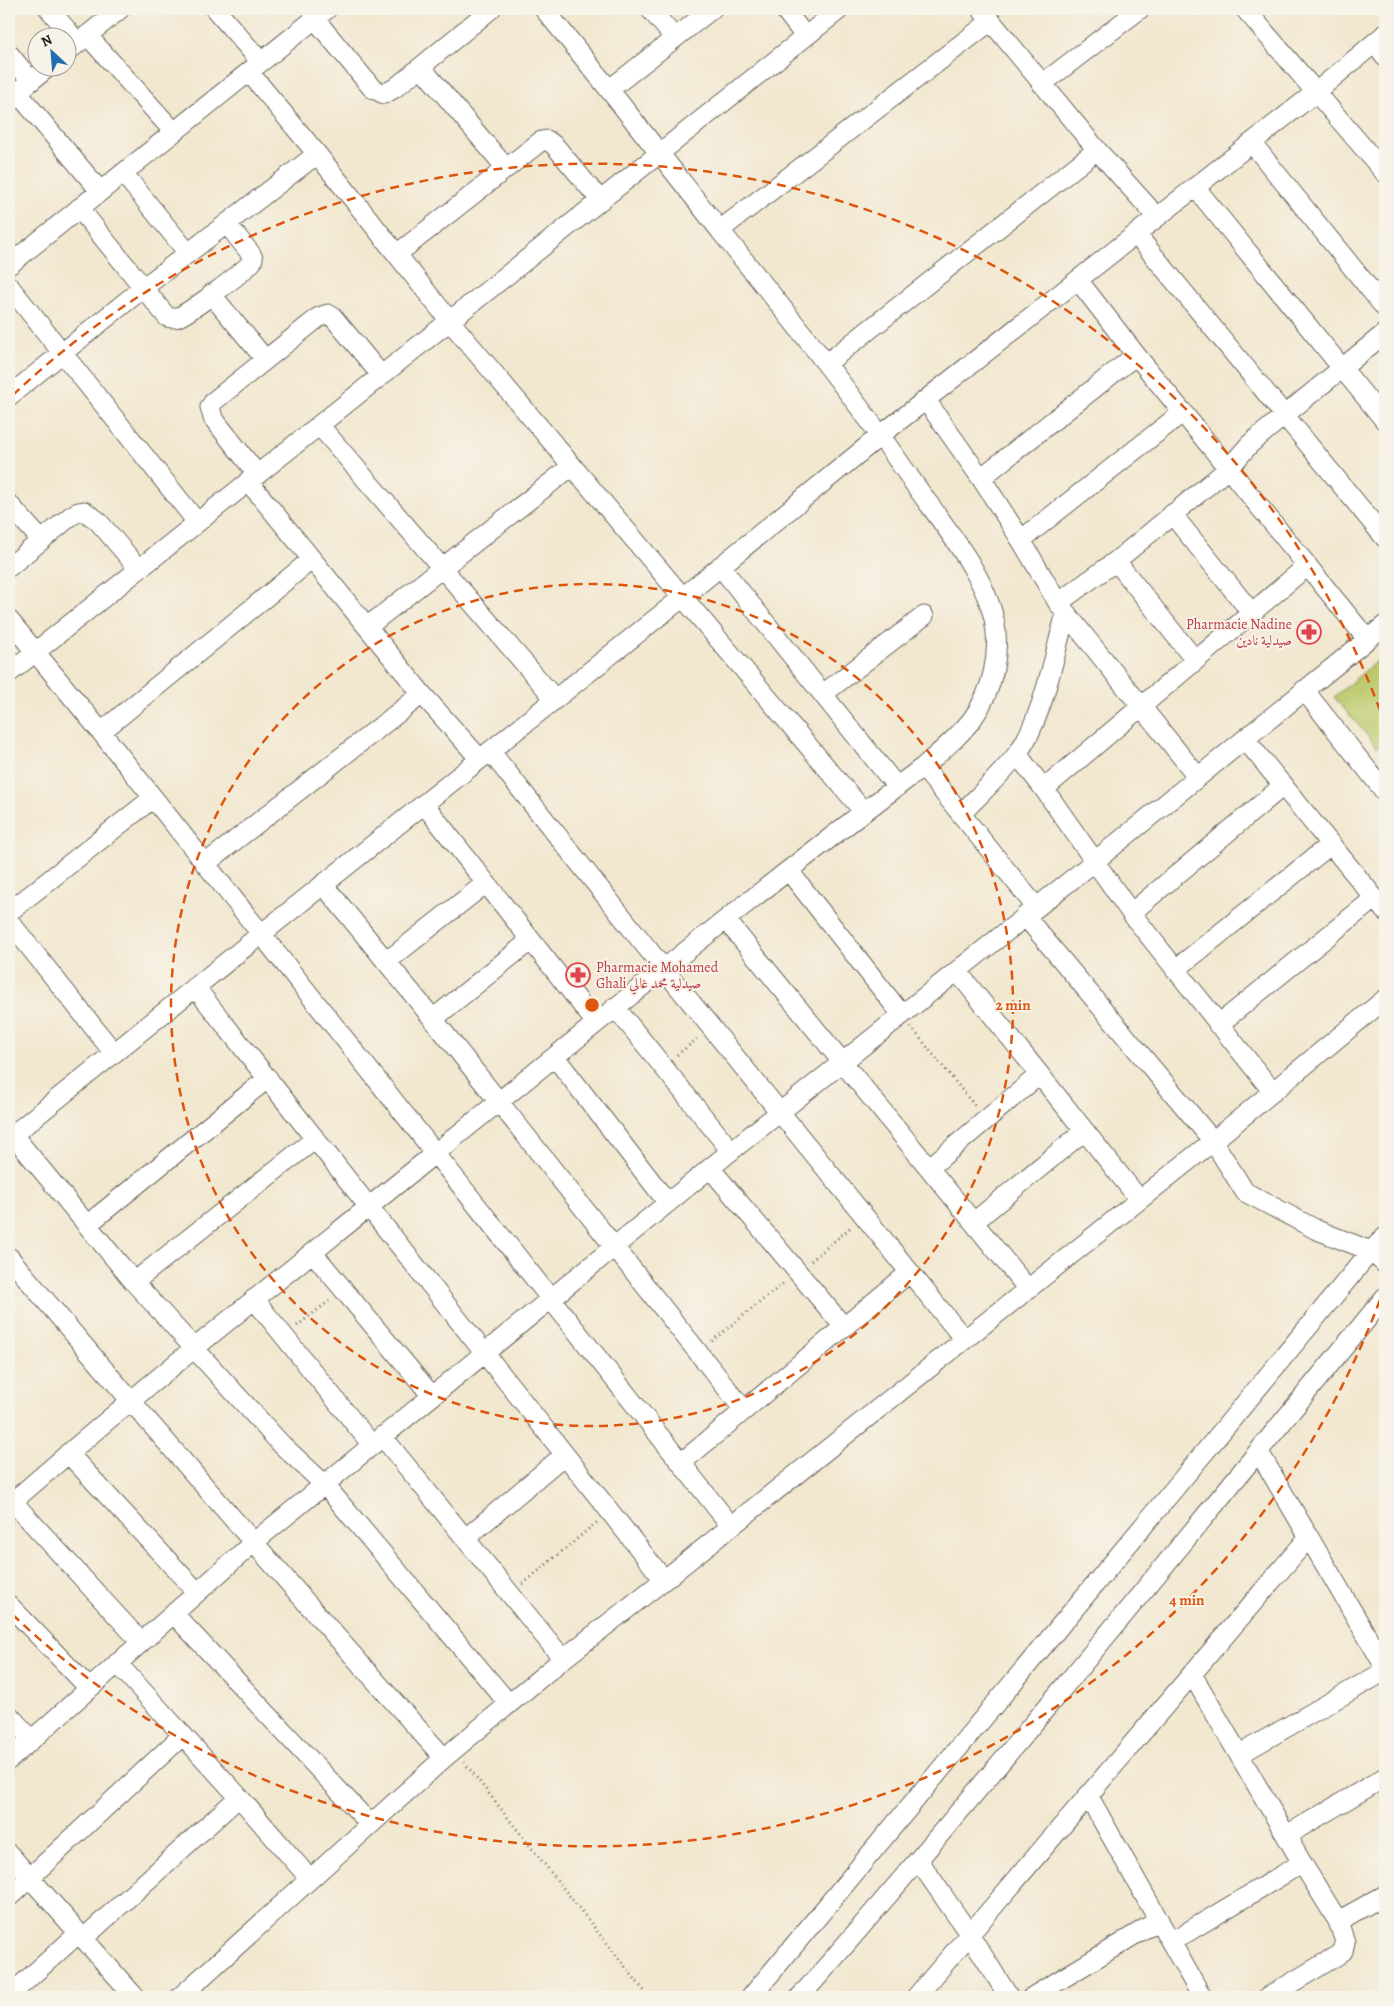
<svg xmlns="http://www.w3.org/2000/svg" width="1394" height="2006" font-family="Alegreya,Amiri,serif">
	<rect width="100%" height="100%" fill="#f7f3e8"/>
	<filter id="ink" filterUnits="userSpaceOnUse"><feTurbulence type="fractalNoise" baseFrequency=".02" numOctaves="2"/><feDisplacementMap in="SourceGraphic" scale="10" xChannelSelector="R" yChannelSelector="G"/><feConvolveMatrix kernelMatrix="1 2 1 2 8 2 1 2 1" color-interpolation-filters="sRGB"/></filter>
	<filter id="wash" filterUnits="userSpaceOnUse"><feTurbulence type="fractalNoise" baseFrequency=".0096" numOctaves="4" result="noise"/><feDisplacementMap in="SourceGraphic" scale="20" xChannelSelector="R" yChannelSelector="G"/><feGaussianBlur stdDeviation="1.12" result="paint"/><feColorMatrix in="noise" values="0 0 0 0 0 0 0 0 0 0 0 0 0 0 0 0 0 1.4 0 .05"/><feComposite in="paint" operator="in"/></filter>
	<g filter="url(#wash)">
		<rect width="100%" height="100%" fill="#f2e7cf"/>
		<path fill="#bbc96b" stroke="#6c7244" d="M1385,654V740L1377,747L1334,697Z"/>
	</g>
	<g filter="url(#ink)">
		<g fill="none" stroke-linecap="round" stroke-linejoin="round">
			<g stroke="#67635b" stroke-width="21">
				<path id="minor" d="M49,9L78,43
					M215,9L261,62
					M650,9L674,37
					M784,9L805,36
					M981,9L1097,150L1157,217
					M1245,9L1385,173
					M315,19L372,88L384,94L395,88L491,9
					M87,35L174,132
					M1374,43L1385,57
					M68,51L120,9
					M9,54L31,81
					M421,67L506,168
					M249,72L317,154L449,320L864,812
					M1042,84L1140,9
					M610,89L712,9
					M17,92L100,191
					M9,99L47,68
					M1252,143L1385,308
					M123,173L188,253
					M1195,187L1385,421
					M79,208L167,317C171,318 174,319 178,317C192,311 241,274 252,262L253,258L251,254L227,224
					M720,230L991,21
					M1136,234L1385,538
					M397,254L541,141L547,140L555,146L600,200
					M9,265L327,9
					M1078,280L1136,355L1367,639
					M9,286L197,522
					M211,294L265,359
					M827,363L1097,150
					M9,396L143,288L317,154
					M926,400L981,478L1021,540L1058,603L1198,777
					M319,425L555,699
					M257,474L213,418L210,407L214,401L319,317L328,314L333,317L381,375
					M981,478L1136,355
					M248,481L422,694L480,759
					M9,504L41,540
					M1172,514L1251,612
					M1021,540L1183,412
					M1116,561L1195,660
					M720,566L897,787
					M9,567L71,516L78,512L84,511L98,521L139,569
					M1058,603L1116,561L1229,468L1250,444L1286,414L1385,333
					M9,620L101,732L731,1526
					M367,627L572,466
					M9,673L840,9
					M1304,690L1385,792
					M823,694L924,616
					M101,732L311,560
					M1245,739L1385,911
					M490,751L663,968L964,1339
					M1017,754L1044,789L1131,913L1273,1092
					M923,767L1036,907
					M1044,789L1307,566
					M424,804L596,1023
					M962,813C980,794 1001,775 1017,754C1043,719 1054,655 1066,613
					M205,864L422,694
					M789,871L902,1015
					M323,884L433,1019L744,1410
					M9,912L153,798
					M1131,913L1284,785
					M1025,916L1213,1141L1245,1192L1317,1230L1371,1251L1385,1264
					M726,920L1028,1289
					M9,921L114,1053
					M386,962L486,883
					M1175,970L1331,844
					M957,971L1139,1199
					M195,987L664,1580
					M615,1007L731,1151
					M433,1019L531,940
					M1218,1025L1375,898
					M555,1057L668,1203
					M13,1135L134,1282L281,1444L324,1484L509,1704
					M9,1138L260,935L683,597L881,435L1316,92L1385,34
					M710,1168L844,1327
					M929,1168L1039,1075
					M974,1222L1084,1131
					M87,1225L268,1078
					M313,1253L432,1396
					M9,1257C151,1427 297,1593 444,1758
					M134,1282L315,1139
					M254,1299L372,1445
					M382,1436L563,1659
					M1259,1452L1385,1667
					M68,1453L197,1592
					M681,1463L910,1272
					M13,1502L141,1642
					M9,1505C143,1387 284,1276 423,1163C589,1029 753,895 923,767C940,752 960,736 973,718C993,690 1001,652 994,619C983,571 941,522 913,482C854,396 788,315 722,233C663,158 605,83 544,9
					M466,1538L564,1455
					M9,1605L89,1688
					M173,1613L370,1824
					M117,1663L239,1797L310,1879
					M1192,1674L1302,1863L1338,1921L1345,1942L1343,1951L1338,1955L1268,1997
					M9,1715L31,1739
					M1240,1754L1385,1671
					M9,1760L253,1543L731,1151L1095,861L1385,625
					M1089,1797L1202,1997
					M1287,1835L1385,1777
					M9,1854L135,1997
					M919,1861L970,1935L1009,1997
					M9,1897L183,1735
					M1338,1921L1385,1895
					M84,1938L239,1797
					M1171,1942L1302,1863
					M9,1996L79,1933
					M180,1997L444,1758L563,1659L664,1580L1213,1141L1385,999
					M751,1997C957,1747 1166,1501 1371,1251L1385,1237
					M800,1997C1000,1768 1192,1532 1385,1297
					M916,1997L1309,1537
					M1032,1997L1159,1920"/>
			</g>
			<path stroke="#67635b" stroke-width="3" stroke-dasharray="1 4" stroke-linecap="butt" d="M911,1027L975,1106
				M677,1055L697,1039
				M811,1261L852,1226
				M297,1326L329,1301
				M712,1341L785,1282
				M523,1584L597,1522
				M464,1762L649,1997"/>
			<use href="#minor" stroke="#fff" stroke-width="19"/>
		</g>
	</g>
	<g fill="none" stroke="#de560d" stroke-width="2.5" stroke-dasharray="9 6">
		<circle cx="592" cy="1005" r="421"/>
		<path d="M1385 1286A841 841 0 0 1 13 1615M13 395A841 841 0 0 1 1385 724"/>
	</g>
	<defs>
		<g id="pharmacy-ring" transform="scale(1.25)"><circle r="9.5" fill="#f7f3e8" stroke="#e0444e" stroke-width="1.5"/><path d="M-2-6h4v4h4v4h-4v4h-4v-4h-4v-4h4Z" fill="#e0444e"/></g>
	</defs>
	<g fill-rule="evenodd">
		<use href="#pharmacy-ring" x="1309" y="632"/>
		<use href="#pharmacy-ring" x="578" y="975"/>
	</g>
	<g text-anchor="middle" stroke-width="4" stroke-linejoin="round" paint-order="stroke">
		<g font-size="14" fill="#be3a42" stroke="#f7f3e8" text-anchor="end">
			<text x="1292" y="629">Pharmacie Nadine<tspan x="1292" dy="16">صيدلية نادين</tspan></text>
			<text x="596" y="972" text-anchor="start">Pharmacie Mohamed<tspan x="596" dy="16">Ghali صيدلية محمد غالي</tspan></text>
		</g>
	</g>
	<circle cx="592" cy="1005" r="8" fill="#de560d" stroke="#f7f3e8" stroke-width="2.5"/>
	<g font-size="15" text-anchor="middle" font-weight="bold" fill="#de560d" stroke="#f7f3e8" stroke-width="4" stroke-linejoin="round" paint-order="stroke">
		<text x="1013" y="1010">2 min</text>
		<text x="1187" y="1605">4 min</text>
	</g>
	<rect width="1394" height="2006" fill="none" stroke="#f7f3e8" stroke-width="30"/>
	<g transform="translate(52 52) rotate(334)"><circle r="24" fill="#f7f3e8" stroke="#9f9d96"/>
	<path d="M0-4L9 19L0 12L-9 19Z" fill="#1f6fb2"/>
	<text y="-8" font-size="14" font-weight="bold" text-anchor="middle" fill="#1c1c1c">N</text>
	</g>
</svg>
